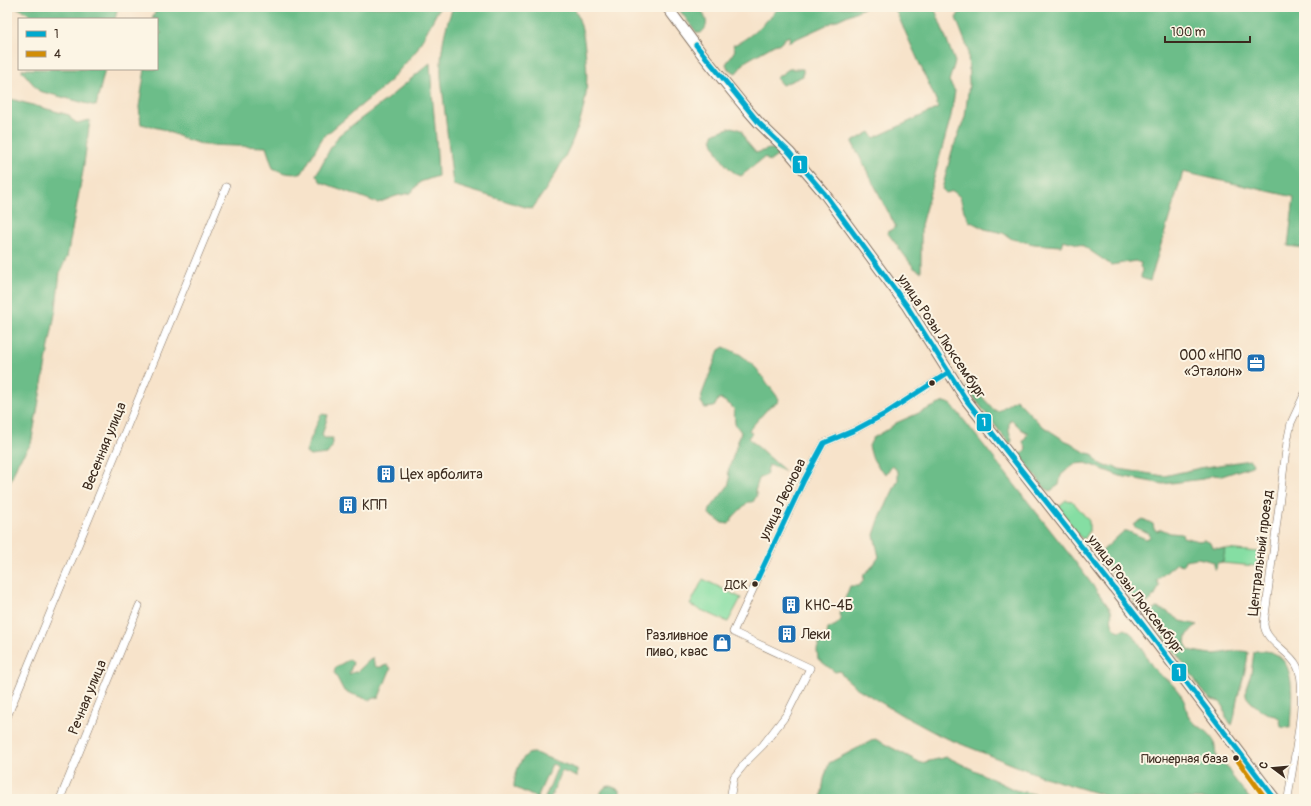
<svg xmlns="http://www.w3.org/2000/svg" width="1311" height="806" font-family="Pangolin,sans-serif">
	<rect width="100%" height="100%" fill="#fcf5e5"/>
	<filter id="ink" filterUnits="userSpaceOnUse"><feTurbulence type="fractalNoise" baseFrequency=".025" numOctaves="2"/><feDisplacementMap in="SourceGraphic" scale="8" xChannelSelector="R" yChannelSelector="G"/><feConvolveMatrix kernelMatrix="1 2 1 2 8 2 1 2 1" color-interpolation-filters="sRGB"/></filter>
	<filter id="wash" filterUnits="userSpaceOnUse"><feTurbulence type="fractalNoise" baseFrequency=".012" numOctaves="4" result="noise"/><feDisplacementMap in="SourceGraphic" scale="16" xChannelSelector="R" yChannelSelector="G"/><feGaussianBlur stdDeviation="0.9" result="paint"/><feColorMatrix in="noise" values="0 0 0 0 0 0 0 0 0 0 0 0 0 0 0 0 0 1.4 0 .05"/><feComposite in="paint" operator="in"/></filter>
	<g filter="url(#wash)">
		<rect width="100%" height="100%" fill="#f7e3ca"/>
		<path fill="#85dea3" stroke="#608460" d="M1066,500L1072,501L1074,503L1089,521V532L1084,539L1080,537L1059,511L1058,507Z
			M1225,549L1259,552L1256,566L1222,563Z
			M703,579L741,598L728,622L690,605Z"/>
		<path fill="#6cbd89" stroke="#547454" d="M16,7H118L115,19H29V14Z
			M155,7H440L416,51L387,84L323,137L302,173C290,175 283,173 273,168L266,147L205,145L188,140L162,129L141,124L139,107L145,69H157V35L162,33L157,30V19H152L155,13Z
			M453,7H574C582,23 585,42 586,60C587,71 587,83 586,94C581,134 555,178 532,209L453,185L441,77C440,52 444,30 453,7Z
			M677,7H700C705,18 711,24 701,33H697Z
			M779,7H866L789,42L790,36L785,38L781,43L774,45L746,61L736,73L728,69L726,64L735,50L733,45C747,41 770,19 779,7Z
			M894,7H934L955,62L949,81L955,91L951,116L921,225V272L914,268L887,232L896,227L852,142L870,132L874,138L938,108L936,100Z
			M966,7H1304V248L1288,246L1294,197L1183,172L1150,281L1141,278L1142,269L1140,267L1141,263L1135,261L1111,265L1082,245L1063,240L1061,246L1034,244L1012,239L1003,233L985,229L969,221L964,211L960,197L953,191L946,193L942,189L952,151L965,117L969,84L968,49L956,18L961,10Z
			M430,63C432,101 437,138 438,176L420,182L411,193L396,196L378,203L321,182L316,175L330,149L339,135L386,100Z
			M22,69H105L96,106L39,91L22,71Z
			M789,69H803V76L782,85L776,78Z
			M7,98L69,115L71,119L77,123L90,120L83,171L67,257L60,272L56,308L31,444L18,462L7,490Z
			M732,127L741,130L746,141L756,153L769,149H777L781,153L769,162L765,157L741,176C727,171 716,153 712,138L714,133Z
			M724,347L741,355L756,368L779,399L777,403L770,406L749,430L752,433L748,438L785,471L769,465L766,475L759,479L755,491L757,495L753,502H748L733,517L729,524L722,523L709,514L710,509L728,486L730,479L728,472L741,432L735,424L734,409L729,404L719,398L714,407L705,408L701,402L702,394L719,350Z
			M968,384L976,390L994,410L998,411L1016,399L1041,425L1064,440L1071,443L1086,453L1092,454L1099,463L1108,467L1114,466L1119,469L1164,476L1200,468L1250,460L1253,464L1252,466L1222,476L1213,475L1203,479L1163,484L1120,476L1086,463L1074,464L1061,475L1059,485L1050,491L1045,488L1019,454L1025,451L1026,448L1023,442L1028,433L1021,429L1011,419C1007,423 1009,435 1012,440L1011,443L1008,442L971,394L967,387Z
			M944,402L948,403L952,405L1073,559L1111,610C1113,618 1109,621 1115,629L1120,631L1125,629C1142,639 1144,658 1156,671C1159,675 1165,678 1170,682C1175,687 1180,693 1183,699C1187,705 1186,713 1190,719C1196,726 1206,729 1211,736C1220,747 1209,760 1227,766L1232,776L1250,799H1116L1044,777L941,736L900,714L857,688L842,675L840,671L835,672L818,659L817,650L820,640L817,633L826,640L828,629L836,625L841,620L839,614L850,586H859L863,581L864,574L870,569L879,557L874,535L879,520L898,480V472L892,465L886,474L878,467L872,457L869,446L873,438L887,430L896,423Z
			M321,414L328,415L322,435L324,438H333L332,447L327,454L310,456L306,453L308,445Z
			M1143,519L1153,524L1154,529L1157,531L1161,529L1170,533L1182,534L1183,537L1199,541L1204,540L1211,543L1213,548L1225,549L1223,562L1217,563L1216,569H1214V562L1198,558L1185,560L1183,565L1177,563L1157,580L1159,586L1155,596H1153L1148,603L1142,599L1139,602L1142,606L1140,608L1103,562L1100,556L1101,552L1124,531H1127L1146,539L1150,537L1149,533L1136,528L1133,525Z
			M1157,608L1166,611L1181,621L1198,625C1191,628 1186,636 1185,643L1189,650C1197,652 1207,654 1215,654C1228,653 1235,649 1248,652C1247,667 1242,682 1238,696C1235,705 1236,715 1232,725L1226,718L1224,707L1220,702L1212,700L1201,690L1194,678L1150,618V616L1152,610Z
			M1256,651C1301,647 1291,701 1290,728L1281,727L1280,720L1276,716L1270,715L1261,710L1251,702L1246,696V688L1251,674L1254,652Z
			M373,657L374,664L376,667H381L387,665L391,668L379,697L369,700L344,691L334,672L336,667L350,659L353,663L349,674L358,671Z
			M875,739L921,763L947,757L1015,790L1058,799H821L824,779L829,763Z
			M535,753L577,769V777L562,771L550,799L545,798L558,766L552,764L537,798L514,787C514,778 519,759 528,754C530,753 533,753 535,753Z
			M610,786L620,790V794L618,797L619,799H601V792L605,787Z"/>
	</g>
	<g filter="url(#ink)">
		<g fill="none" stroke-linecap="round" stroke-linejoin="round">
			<g stroke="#7d6b5a" stroke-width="8">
				<path id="street" d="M7,717L226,187
					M60,799L139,606
					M730,799L734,777L747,761L763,745L787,714L810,668L733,632L804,480L824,443L855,430L883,415L949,372
					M1288,799C1291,771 1310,689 1297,666C1289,650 1265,642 1264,624L1287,442L1291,423L1304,395"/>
			</g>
			<g stroke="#7d6b5a" stroke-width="12">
				<path id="secondary" d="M667,7L702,54L745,107L759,123L789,152L824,193L907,306L967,401L1137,617L1275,799"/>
			</g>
			<use href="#street" stroke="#fff" stroke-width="7"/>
			<use href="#secondary" stroke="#fff" stroke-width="10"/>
			<g stroke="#fcf5e5" stroke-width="8">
				<path id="bus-1" d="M696,45L759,123L789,152L824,193L907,306L967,401L1137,617L1275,799
					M755,584L804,480L824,443L855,430L883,415L949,372"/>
			</g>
			<g stroke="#fcf5e5" stroke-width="8">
				<path id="bus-2" d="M1236,758L1266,799"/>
			</g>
			<use href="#bus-1" stroke="#00a9ce" stroke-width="5"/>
			<use href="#bus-2" stroke="#d18d06" stroke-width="5"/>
		</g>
	</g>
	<defs>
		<g id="office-square" transform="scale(1)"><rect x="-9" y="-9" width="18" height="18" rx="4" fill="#1f6fb2" stroke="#fcf5e5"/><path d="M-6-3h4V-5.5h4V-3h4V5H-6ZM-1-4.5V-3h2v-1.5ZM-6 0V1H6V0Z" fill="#fff"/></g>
		<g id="building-square" transform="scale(1)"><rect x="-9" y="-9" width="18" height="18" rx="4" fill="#1f6fb2" stroke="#fcf5e5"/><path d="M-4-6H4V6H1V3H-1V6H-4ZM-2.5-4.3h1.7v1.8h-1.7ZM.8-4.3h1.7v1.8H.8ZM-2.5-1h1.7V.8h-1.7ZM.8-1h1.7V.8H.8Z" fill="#fff"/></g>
		<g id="shop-square" transform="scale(1)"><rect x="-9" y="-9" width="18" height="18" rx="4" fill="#1f6fb2" stroke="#fcf5e5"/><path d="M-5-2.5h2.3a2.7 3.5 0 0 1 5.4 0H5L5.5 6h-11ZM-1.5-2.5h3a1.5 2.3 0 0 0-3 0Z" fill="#fff"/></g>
	</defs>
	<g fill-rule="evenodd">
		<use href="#office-square" x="1256" y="363"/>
		<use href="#building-square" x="386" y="474"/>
		<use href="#building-square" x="348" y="505"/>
		<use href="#building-square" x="791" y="605"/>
		<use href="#building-square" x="787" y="634"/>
		<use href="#shop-square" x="722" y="643"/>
	</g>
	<g fill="#3b2a1e" stroke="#fcf5e5" stroke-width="1.5">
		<circle cx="932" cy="383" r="3.5"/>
		<circle cx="755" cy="584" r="3.5"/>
		<circle cx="1236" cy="758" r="3.5"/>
	</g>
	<g text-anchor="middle" stroke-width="4" stroke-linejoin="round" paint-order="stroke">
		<g font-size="13" fill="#3b2a1e" stroke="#fcf5e5" text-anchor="end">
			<text x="748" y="589">ДСК</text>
			<text x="1228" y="763">Пионерная база</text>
		</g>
		<g font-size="14" fill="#3b2a1e" stroke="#fcf5e5">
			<text transform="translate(942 336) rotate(56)" y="5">улица Розы Люксембург</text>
			<text transform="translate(104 446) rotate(-68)" y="5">Весенняя улица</text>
			<text transform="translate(782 499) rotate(-64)" y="5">улица Леонова</text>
			<text transform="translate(1260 553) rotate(-83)" y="5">Центральный проезд</text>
			<text transform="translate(1136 594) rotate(52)" y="5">улица Розы Люксембург</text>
			<text transform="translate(87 697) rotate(-68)" y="5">Речная улица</text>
		</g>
		<g font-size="14" fill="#3b2a1e" stroke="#fcf5e5" text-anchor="start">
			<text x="1242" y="360" text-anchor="end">ООО «НПО<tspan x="1242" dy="16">«Эталон»</tspan></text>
			<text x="400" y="479">Цех арболита</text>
			<text x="362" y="510">КПП</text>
			<text x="805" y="610">КНС-4Б</text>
			<text x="801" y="639">Леки</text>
			<text x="708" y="640" text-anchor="end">Разливное<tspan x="708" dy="16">пиво, квас</tspan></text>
		</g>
	</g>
	<g stroke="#fcf5e5" stroke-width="1.5">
		<rect x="792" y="155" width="16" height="19" rx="4" fill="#00a9ce"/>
		<rect x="976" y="413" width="16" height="19" rx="4" fill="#00a9ce"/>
		<rect x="1171" y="663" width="16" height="19" rx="4" fill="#00a9ce"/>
	</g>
	<g font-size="11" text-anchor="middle" font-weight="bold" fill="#fff">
		<text x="800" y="169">1</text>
		<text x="984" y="426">1</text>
		<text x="1179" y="676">1</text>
	</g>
	<rect width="1311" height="806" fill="none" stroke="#fcf5e5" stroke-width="24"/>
	<rect x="18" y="18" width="140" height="52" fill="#fcf5e5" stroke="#afa495"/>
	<rect x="26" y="31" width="20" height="6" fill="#00a9ce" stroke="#afa495"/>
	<text x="54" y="38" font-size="12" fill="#3b2a1e">1</text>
	<rect x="26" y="51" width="20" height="6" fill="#d18d06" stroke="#afa495"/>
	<text x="54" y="58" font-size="12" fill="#3b2a1e">4</text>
	<g transform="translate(1273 768) rotate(286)" stroke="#fcf5e5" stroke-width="3" paint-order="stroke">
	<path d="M0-3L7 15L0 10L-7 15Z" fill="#3b2a1e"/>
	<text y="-6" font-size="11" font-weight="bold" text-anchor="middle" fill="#3b2a1e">С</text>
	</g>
	<path d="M1165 36v6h85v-6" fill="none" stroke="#3b2a1e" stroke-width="2"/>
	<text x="1171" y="36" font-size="12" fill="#3b2a1e" stroke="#fcf5e5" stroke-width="3" paint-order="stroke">100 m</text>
</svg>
